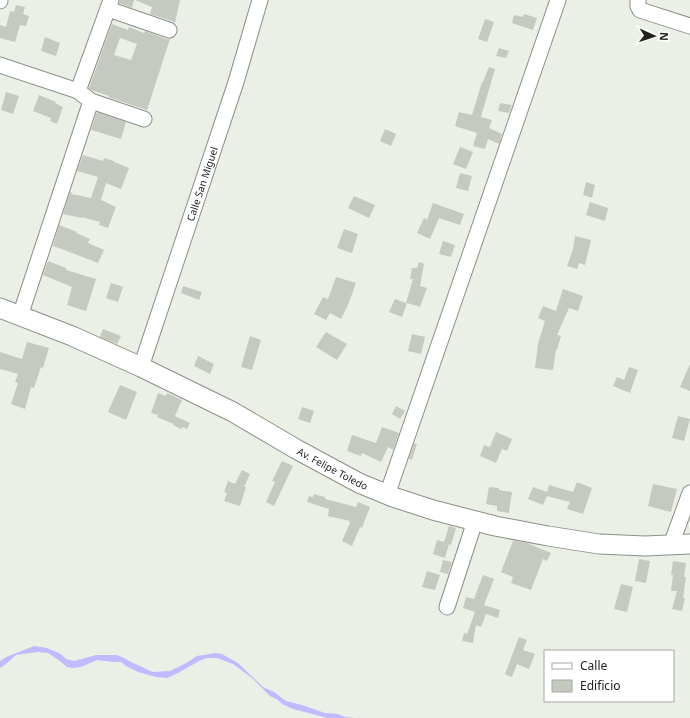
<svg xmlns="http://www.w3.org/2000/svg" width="690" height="718" font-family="'Noto Sans',sans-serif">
	<rect width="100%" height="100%" fill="#ebf0e7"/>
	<path fill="#c2b9ff" d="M34,646L47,648L61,654L66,659L74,661L96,655H117L124,658L131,662L153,672L170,671L186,663L197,656L216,653L222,654L238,663L263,687L274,692L286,701L302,705L325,713L338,714L345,717L356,718H328L293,709L282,704L278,700L270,696L252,678L233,664L217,658H207L199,661L178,673L167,678L156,677L138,672L126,666L121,662H113L97,660L81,667L73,668L67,667L60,661L48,653L38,652L16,655L6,664L0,668V661L6,657Z"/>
	<path fill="#c5cac1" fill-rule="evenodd" d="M120,0H134L132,8L119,3Z
		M135,0H180L175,23L172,21L150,14L152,7Z
		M16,5L25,7L23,14L29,16L26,26L20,25L15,42L0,38V25L6,27L10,11L14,12Z
		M524,14L537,18L533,30L512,23L514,15L523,17Z
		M485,19L494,22L487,42L478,39Z
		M112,24L128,30L129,27L144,33L145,31L166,39H170L147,110L108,97L109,96L91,90L89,88ZM120,38L137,44L131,60L114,55Z
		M45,37L60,43L56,56L41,51Z
		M499,48L509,51L506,58L496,56Z
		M489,67L495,69L481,117L492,120L489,128L502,134L499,144L488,139L485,149L473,146L477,133L455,126L459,112L472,115L482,82H483Z
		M6,92L19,96L13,114L1,110Z
		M39,95L56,102L55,103L63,107L57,124L50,121L51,118L33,111Z
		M500,103L512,105L509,113L498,111Z
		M97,112L126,122L121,139L91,130Z
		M385,129L396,134L391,146L380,141Z
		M460,147L473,152L466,169L453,164Z
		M83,155L103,161L104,158L114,161V162L129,168L121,189L106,183L101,200L116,207L108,228L99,225L100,222L82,217V218L63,214L70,192H72L71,194L91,198L98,177L77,171Z
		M460,173L472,176L468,191L456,188Z
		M586,182L595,185L592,198L583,195Z
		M354,196L375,205L369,218L348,208Z
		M590,202L608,208L605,221L586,215Z
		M433,203L464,214L460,225L439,218L430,239L417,233L424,218L427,220Z
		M59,225L77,232L76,233L90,239L88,243L104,250L98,263L67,251L53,246Z
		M344,229L358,234L352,253L337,248Z
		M575,236L591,240L585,265L579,263L577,269L567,266L573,249Z
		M443,241L455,245L451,257L439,254Z
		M48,261L66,268V270L96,279L86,311L67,305L72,287L43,275Z
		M419,262L424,264L420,286L427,288L420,307L407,303L402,317L389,312L395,299L406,303L413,279H410L412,268H417Z
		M336,277L356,283L348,305L341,319L330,313L326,320L314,314L323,297L328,299Z
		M111,283L123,287L118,302L106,298Z
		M183,286L202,292L199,300L181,293Z
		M563,289L583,296L578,311L569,308L557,335L561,336L557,350H556L553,370L535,368L538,344L545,321L538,318L543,306L556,311Z
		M103,329L121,336L117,344L100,337Z
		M326,332L347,344L337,360L316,347Z
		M412,334L425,337L421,354L408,351Z
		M250,336L261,340L252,370L241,367Z
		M27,342L49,348L43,368L41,367L34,388L31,387L25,409L11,404L18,383L15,382L18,374L0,369V352L22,359Z
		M198,356L214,364L210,374L194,366Z
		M690,364V391L680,387Z
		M629,367L638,370L630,393L613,386L617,377L624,380Z
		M120,385L137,392L126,420L108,412Z
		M158,393L166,396L167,393L182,400L175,416L190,423L187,429L182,427L181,429L173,425L174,424L157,417L158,415L151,413Z
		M396,406L405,411L400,419L392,414Z
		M302,407L314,411L310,423L298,419Z
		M678,416L690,419L684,441L672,438Z
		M382,427L399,433L393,450L388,447L381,462L362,453L361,456L347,451L352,435L376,443Z
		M496,432L512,439L507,451L502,449L496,463L480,456L484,445L490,447Z
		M414,443L417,444L412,460L409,459Z
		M282,461L293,466L274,506L266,502L275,482L272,481Z
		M242,470L250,474L244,487H246L240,506L224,501L227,493L224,492L228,481L235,484Z
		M577,482L592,488L583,514L567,509L570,502L547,496L543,505L528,499L533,487L547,492L549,485L573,492Z
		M653,484L677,489L671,512L648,506Z
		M489,487L499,488V490L512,492L509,513L497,511V506L486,504Z
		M314,494L325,497V499L356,507L358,502L370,507L362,528L360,527L352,546L342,541L350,523H349L350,521L328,516L329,509L307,502L309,496L313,497Z
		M449,526L456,528L451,545L449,544L445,558L433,554L437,540L444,542Z
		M513,541L527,543L551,553L547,561L543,559L531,590L511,583L513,577L501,572Z
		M639,559L650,561L646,583L635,581Z
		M443,560L452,562L448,574L440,572Z
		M673,561L686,563L684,577H686L683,598H685L682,611L672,609L677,591H671L673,575H671Z
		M427,571L440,575L435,590L422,587Z
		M483,575L494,579L484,605L500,610L498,618L486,614L481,627L476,625L473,643L462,641L464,633L467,634L475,612L463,608L466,597L474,599Z
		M621,584L633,587L627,612L614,609Z
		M519,637L527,640L523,650L535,654L529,669L517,664L512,677L505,674Z"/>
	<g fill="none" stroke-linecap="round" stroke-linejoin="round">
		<g stroke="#8b9087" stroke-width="17">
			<g id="minor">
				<path d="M638,0V6L640,10L690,26"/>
				<path d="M0,1V0"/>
				<path d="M108,9L169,30"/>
				<path d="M0,65L78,91L91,101L144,119"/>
				<path d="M78,91L111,0"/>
				<path d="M20,316L91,101"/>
				<path id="s1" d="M141,367L236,82L260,0"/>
				<path d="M387,495L558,0"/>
				<path d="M671,545L690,493"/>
				<path d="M447,607L475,521"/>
			</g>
		</g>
		<g stroke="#8b9087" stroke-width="21">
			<g id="major">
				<path id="s2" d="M0,308L72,336L141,367L233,412L296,449L359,483L393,497L433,510L495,526L548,536L599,544L645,546L690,544"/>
			</g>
		</g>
		<use href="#minor" stroke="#fff" stroke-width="15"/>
		<use href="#major" stroke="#fff" stroke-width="19"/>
	</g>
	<g text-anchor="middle" stroke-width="3" stroke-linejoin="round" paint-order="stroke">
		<g font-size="10" fill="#222320" stroke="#fff">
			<text dy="4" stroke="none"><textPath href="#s1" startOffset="193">Calle San Miguel</textPath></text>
			<text dy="4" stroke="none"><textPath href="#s2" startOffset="370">Av. Felipe Toledo</textPath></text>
		</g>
	</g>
	<rect x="544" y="650" width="130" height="52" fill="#ffffff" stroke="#a7a7a6"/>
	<rect x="552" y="663" width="20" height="6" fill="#ffffff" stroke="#a7a7a6"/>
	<text x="580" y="670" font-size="12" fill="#222320">Calle</text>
	<rect x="552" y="680" width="20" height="12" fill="#c5cac1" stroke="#a7a7a6"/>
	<text x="580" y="690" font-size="12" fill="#222320">Edificio</text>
	<g transform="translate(654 36) rotate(93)" stroke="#ffffff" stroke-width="3" paint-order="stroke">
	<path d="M0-3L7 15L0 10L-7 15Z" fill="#222320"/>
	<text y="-6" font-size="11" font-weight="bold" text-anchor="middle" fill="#222320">N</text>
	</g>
</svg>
